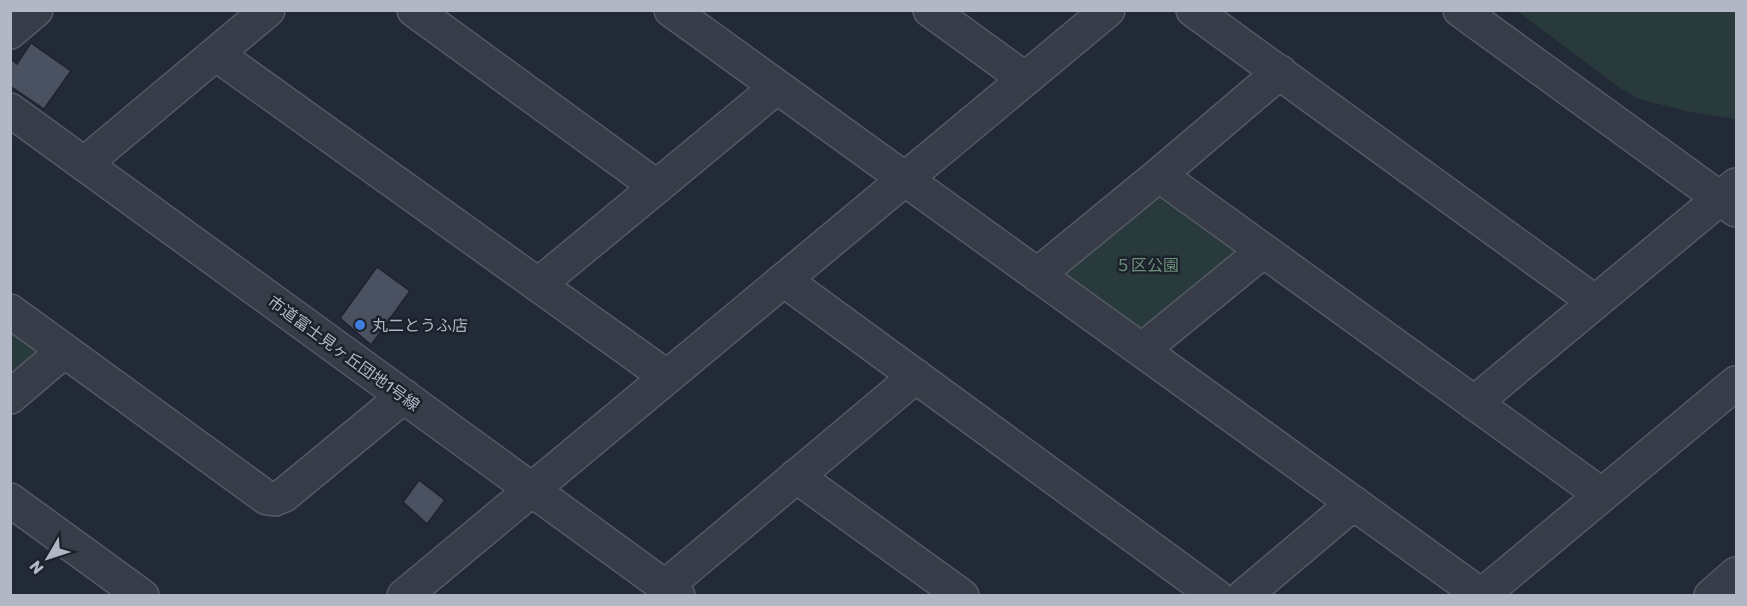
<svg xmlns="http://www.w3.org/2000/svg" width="1747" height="606" font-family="Rubik,'Noto Sans JP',sans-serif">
	<rect width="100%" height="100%" fill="#232a37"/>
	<path fill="#293a3c" d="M1517,11H1736V119L1686,111L1639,99L1620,88Z
		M1156,191L1241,251L1150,328L1132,331L1062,272Z
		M10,317L41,354L10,380Z"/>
	<path fill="#4a5161" stroke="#1e232e" stroke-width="1.5" d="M31,43L71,71L44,109L10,86V62L12,60L17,64Z
		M377,267L410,291L371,345L340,318Z
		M419,480L445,500L427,524L403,502Z"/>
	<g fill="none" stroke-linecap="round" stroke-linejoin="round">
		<g stroke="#545a65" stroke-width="36">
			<path id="minor" d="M414,10L657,187
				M671,10L1482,596
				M930,10L1025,79
				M1193,10L1595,302
				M1460,10L1736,210
				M10,32L36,10
				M216,54L667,377
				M10,110L678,596
				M84,164L268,10
				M1159,175L1602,495
				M1037,275L1159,175L1280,72
				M784,280L1216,596
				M538,285L777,87
				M10,311L267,498L275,499L284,495L404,396
				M1142,350L1263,251
				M10,397L64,351
				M1474,403L1736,185
				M796,476L962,596
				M10,500L142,596
				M666,586L916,376
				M404,596L1108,10
				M1244,596L1354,503
				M1481,596L1736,383
				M1711,596L1736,574"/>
		</g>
		<use href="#minor" stroke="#373c48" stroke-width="33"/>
	</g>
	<circle fill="#3f7fe0" stroke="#1c212c" stroke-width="2" cx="360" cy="325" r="6"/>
	<g text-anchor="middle" stroke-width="5" stroke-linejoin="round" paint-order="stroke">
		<g font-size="16" fill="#6b9278" stroke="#1c212c">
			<text x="1147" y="271">５区公園</text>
		</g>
		<g font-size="16" fill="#b1b7c4" stroke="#1c212c" text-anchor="start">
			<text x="372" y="331">丸二とうふ店</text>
		</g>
		<g font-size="16" fill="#b1b7c4" stroke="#1c212c">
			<text transform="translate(344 353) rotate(36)" y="6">市道富士見ヶ丘団地1号線</text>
		</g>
	</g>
	<rect width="1747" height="606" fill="none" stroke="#b1b7c4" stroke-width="24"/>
	<g transform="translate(48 558) rotate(231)" stroke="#1c212c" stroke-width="4.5" paint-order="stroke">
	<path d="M0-4.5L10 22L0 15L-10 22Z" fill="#b1b7c4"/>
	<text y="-9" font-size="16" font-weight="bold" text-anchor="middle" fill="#b1b7c4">N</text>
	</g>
</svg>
